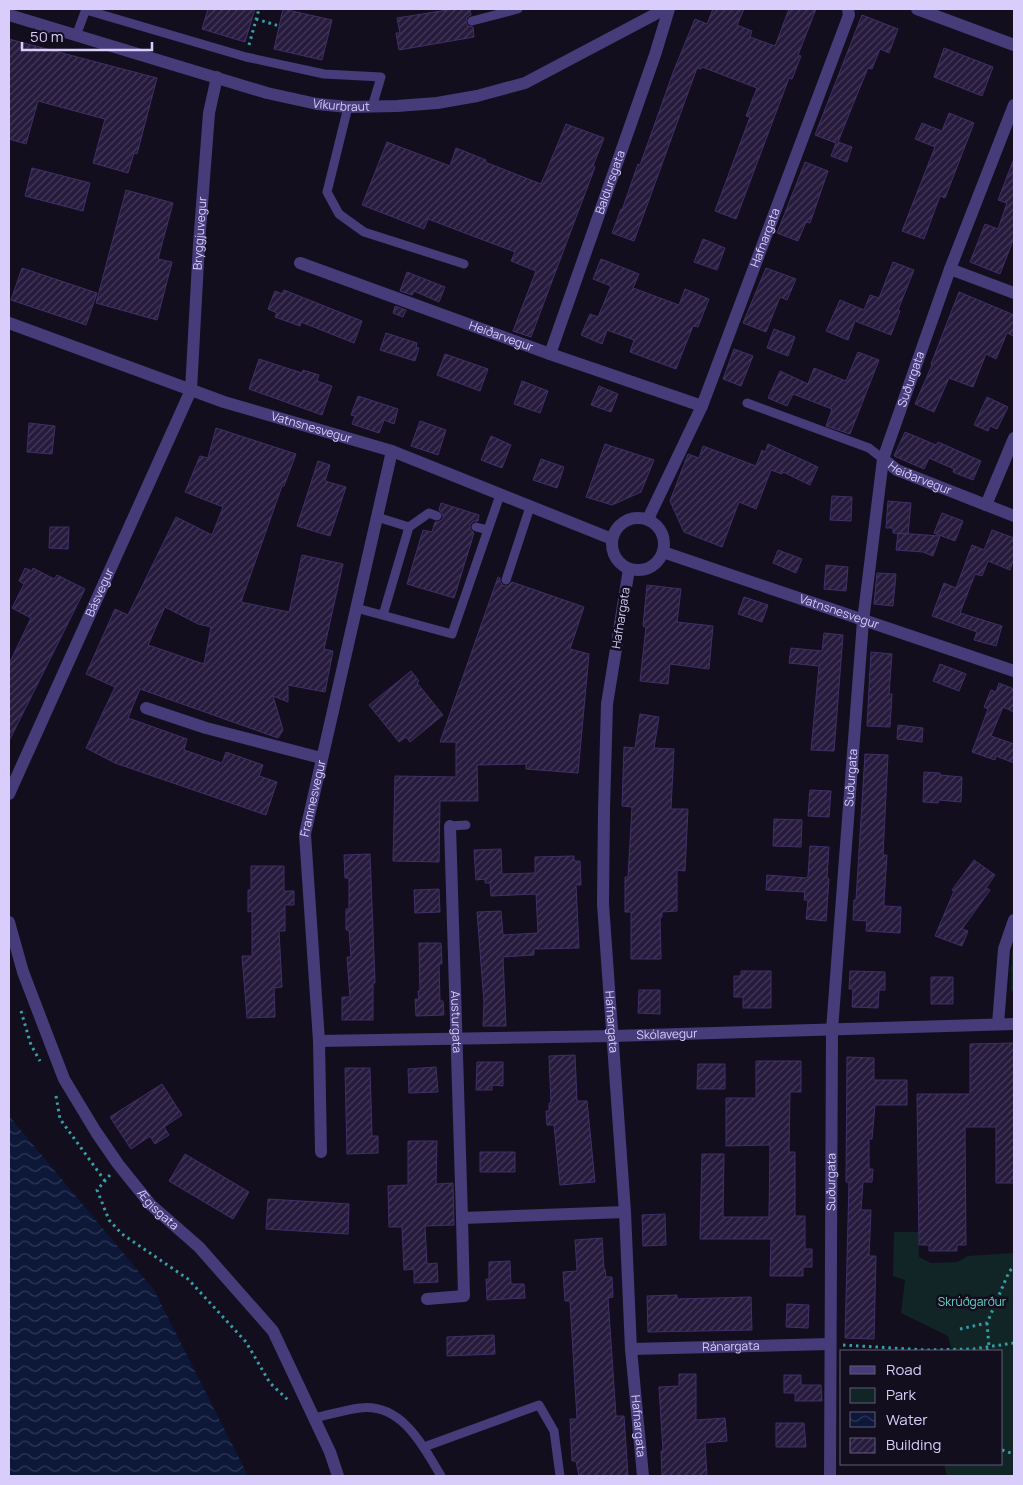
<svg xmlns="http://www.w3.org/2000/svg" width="1023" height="1485" font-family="Manrope,sans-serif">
	<defs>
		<pattern id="grass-tufts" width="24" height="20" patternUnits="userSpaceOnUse" patternTransform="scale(1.25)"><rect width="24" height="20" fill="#112527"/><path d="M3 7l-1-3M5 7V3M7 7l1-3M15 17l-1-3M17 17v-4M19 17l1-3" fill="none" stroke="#334347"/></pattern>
		<pattern id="water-waves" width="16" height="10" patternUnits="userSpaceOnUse" patternTransform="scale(1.25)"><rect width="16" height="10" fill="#0d1738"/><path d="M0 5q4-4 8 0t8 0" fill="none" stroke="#303856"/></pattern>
		<pattern id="building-hatch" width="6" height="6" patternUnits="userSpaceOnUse" patternTransform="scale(1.25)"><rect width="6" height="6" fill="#261b3d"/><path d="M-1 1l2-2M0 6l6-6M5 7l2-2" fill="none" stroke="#453b5a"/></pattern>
	</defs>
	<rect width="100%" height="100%" fill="#120e1e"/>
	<path fill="url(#grass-tufts)" d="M1014,941V994L1011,990L1012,954Z"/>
	<path fill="#112527" d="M894,1232H918L919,1257L931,1263L957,1262L968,1256L1014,1253V1476H947L944,1464H1002V1351H952L948,1336L901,1313L905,1280L893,1276Z"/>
	<path fill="url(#water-waves)" d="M9,1116L154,1290L248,1476H9Z"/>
	<path fill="url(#building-hatch)" stroke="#412f67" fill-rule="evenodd" d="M208,9H255L245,42L202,29Z
		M283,9L332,20L322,60L274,49Z
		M454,9H470L471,15L467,17L466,22L468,26L473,27L474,37L399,50L396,33H400L397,18Z
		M713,9H744L737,25L752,31L750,37L775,46L789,9H816L798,55L801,56L792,79L789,78L736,219L715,211L750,117L746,116L757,88L702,67L701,69L697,68L634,241L612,233L621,209L622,210L638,164L640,165L674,70L695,19L707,24Z
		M862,15L898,29L889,53L880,49L872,69L868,68L852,107L838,142L852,147L847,162L831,156L836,143L815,135Z
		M9,39L157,78L137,154L134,153L128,173L93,163L105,119L64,108L38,101L26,144L9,139Z
		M944,48L993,67L982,96L934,77Z
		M949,113L974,123L945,198L940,196L924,239L902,231L935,147L915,139L922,123L942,131Z
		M566,124L604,138L593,166L595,167L531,337L513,331L536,271L511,261L515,252L428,219L424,229L362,205L387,142L450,166L456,148L486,160L485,162L541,184Z
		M1013,161L1014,238L1000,274L970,262L985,224L998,229L1007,203L998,200Z
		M805,162L828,171L810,223L806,222L798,241L777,233Z
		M32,168L90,183L83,211L25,196Z
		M126,190L173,203L158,259L172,262L157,320L96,303Z
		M703,239L725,248L717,270L694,262Z
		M601,259L639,274L633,288L679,305L685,289L709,299L698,327L693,326L676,369L630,352L634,340L607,330L602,344L581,335L590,314L598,317L611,286L593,279Z
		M893,262L914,270L898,310L900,311L891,335L855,321L848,340L826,331L840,300L864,310L870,295L879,298Z
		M22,268L97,293L86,325L11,300Z
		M766,268L796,279L787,300L780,297L766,332L743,323Z
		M407,272L445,287L439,302L414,291L412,295L400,291Z
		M284,290L362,321L354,343L301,322L300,326L275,317L277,313L268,309L275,291L282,294Z
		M959,292L1014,315V336L1007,333L996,359L986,354L973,387L949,378L934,412L915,404L932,365L931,364Z
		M395,306L406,310L403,317L393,313Z
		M774,329L795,337L788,356L767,348Z
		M386,333L417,343L416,347L419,348L415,361L380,350Z
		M734,349L753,356L741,386L723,379Z
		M858,352L879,360L850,434L826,426L832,409L793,394L787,406L768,398L780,371L808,384L814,368L846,381Z
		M445,354L488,369L480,391L437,375Z
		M259,359L302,373L303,370L319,375L317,381L332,386L322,415L249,389Z
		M522,381L548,391L540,413L514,404Z
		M599,386L618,394L611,412L591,405Z
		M358,396L398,409L394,424L384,420L379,433L352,424L355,416L351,415Z
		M987,397L1008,407L997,429L990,426L988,431L974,425Z
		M420,421L446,430L438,455L411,446Z
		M29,423L55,426L52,454L27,452Z
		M216,428L296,454L284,486H282L241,602L289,612L302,555L343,564L324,649L333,651L325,692L288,685V702L273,696L283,730L278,738L140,689L128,718L187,739L184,750L222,763L226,752L263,765L259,776L277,782L266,815L115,763L86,748L115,687L86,674L115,609L128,615L176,517L212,535L223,507L185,492L200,456L208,458ZM165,607L198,624L211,627L204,664L148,645Z
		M905,432L936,445L938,442L981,461L973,480L953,472L954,469L929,458L924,469L894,456Z
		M491,436L511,445L502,468L481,460Z
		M605,444L654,460L641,492L612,505L586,497Z
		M768,444L818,467L810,485L783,472L782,474L771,470L756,509L739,502L722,547L684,532L670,501L688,454L699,458L703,446L756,466L762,450L765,452Z
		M541,459L564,467L557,488L533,480Z
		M318,461L330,465L325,481L346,487L330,536L297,526Z
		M832,496L852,497L851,521L830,520Z
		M888,501L911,503L908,534L893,533V528H886Z
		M441,503L479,515L478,521H474L470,525V529L474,533L454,598L407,584L423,530L432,532L435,522H438L443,519V515L439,510Z
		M942,513L963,521L955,541L934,533Z
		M50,527H69L68,549L49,548Z
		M992,530L1014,538V558L1010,570L988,561L982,576L975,574L960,613L1002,626L996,646L974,640L977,632L932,616L944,583L956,588L972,545L984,550Z
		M898,533L940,536L933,556L923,552L896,550Z
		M778,550L802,559L796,573L773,563Z
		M826,565L848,567L846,591L824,589Z
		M25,568L32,571L33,568L54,579L57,575L85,589L9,741V664L31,618L12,608L24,584L19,581Z
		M877,573L896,574L893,606L874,604Z
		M498,577L500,578V582L504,586H508L512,582L584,607L570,649L589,654L578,773L526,769V764L477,765L478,801H440L439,862L393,861L395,776L456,777V742H440Z
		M647,585L681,589L677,622L713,626L709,669L670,664L668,684L640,681L646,627L643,626Z
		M744,597L768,605L762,622L738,614Z
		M824,633L843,635L834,751L811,750L819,666L789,663L791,648L822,651Z
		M871,652L892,654L889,694H892L890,727L867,726Z
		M940,664L966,674L959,691L933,681Z
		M411,671L419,681L417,683L443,715L410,742L406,737L399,742L369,705Z
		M999,683L1014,689V712L1003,707L991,736L1014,744V763L996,756L995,760L972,752L988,709L984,707L991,690L996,692Z
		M640,714L659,717L654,748L674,749L671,809H688L685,871L677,870V911L662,912V917H660L661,959H631V912H625V877H628L632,807L622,806L624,747L635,748Z
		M898,725L923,728L922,742L897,739Z
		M865,754L888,755L883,855H887L884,901V906L901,907L900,933L866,931L867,921L853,920L854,900H856Z
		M924,772L940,773V775L962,777L961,802L939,800L938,803L923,802Z
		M810,790L831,791L829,817L808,816Z
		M774,819L802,820L801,847L773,846Z
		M810,846L829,847L827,878L829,879L826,921L806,919L808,900H804L805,892L766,890L767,875L806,878L808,876Z
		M501,849L502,874L535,873V857L574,856V861H580L581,885H576L579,948L534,949V955L503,957L506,1026H483L484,1002L477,912L501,911L503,935L538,933L536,894L491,896L490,883H485V879L476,880L474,850Z
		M370,854L375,983H373V1020H342V997H350L347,957H351L349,930H346V909H349V878H345L344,855Z
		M974,860L995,875L986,888L990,890L962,929L968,931L962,946L935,936L954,891L952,890Z
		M251,866H284V891H294V905H285V931H279L282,987L274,988L275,1017L247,1018L242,956H252V911L248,912V890H251Z
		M439,889L440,912L415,913L414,890Z
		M419,943H441L442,964H439L440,1001H443L444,1015L416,1016L415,999H419L418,991H420Z
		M741,971H771V1008H743V997H734V976H741Z
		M850,971L885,972V990H879L878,1008L852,1007L853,989H849Z
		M931,977H953V1004H931Z
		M639,990H660V1014L638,1013Z
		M1014,1043V1183H996V1127H965L966,1245H957V1251H929V1245H919L917,1094H970V1044Z
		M575,1055L577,1101H587L595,1182L560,1185L554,1125H547L546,1111H549V1103H551L549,1056Z
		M847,1057L874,1058V1080H907V1105H875L872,1139H869V1169H873L872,1182H863L861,1210H871L869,1256H876L874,1339L845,1338L849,1182H846Z
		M756,1061H801V1092H790L789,1152H795V1216H805V1249H812V1267H803V1276H770L771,1239H700L702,1154H724L723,1217H769L770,1145L726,1146V1098H756Z
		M477,1062H503V1086L492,1085V1090H476Z
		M698,1064H725V1089H697Z
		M436,1067L438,1092L409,1093L408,1069Z
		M345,1068H370L372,1136H378V1153L347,1154Z
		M162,1084L182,1115L164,1127L169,1135L155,1144L150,1136L131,1149L110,1117Z
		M408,1141H437L436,1184L453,1183L454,1225L425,1226L427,1264L437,1263L438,1282L414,1283V1269L404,1270L402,1227H389L388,1186L408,1185Z
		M480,1152H515V1172H480Z
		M185,1154L249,1192L233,1219L169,1181Z
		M268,1199L349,1204L348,1234L266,1229Z
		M665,1214L666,1245L643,1246L642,1215Z
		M602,1238L604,1269H605L606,1277H612L613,1297L608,1298L616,1416H624L628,1476H579L576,1461H572L570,1419H577L570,1301H565L563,1272L577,1271L575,1240Z
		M510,1261L511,1284H524L525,1298L487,1300L486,1279H489V1262Z
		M677,1295V1299L751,1297L752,1330L648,1332L647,1296Z
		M787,1304L809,1305L808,1328L786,1327Z
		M494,1335L495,1354L447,1356V1337Z
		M679,1374H696V1420L725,1418L727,1441L705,1443L707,1476H662L661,1451H663L659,1387L679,1386Z
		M784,1375H801V1385H821L822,1401H795V1393H784Z
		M776,1423H804L806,1447H776Z"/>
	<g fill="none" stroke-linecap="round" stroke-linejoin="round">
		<path stroke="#37a0a7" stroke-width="3" stroke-dasharray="2.5 4" stroke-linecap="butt" d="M256,19L279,26
			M249,45L259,9
			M21,1011L31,1045L40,1061
			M56,1096L60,1119L105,1181
			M110,1175L97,1190L109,1220L122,1234L188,1279L246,1342L270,1383L288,1400
			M987,1323L989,1347L987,1351
			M960,1329L987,1323L1009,1272L1014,1266
			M843,1345L926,1350L973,1349L1014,1343
			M1002,1450L1014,1454"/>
		<path stroke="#463c79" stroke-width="9" d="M86,10L246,57L324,74L381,77L372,107
			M472,21L518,9
			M76,36L86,9
			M348,107L327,192L339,214L364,232L464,264
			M747,403L869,448L883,459
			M377,517L409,527L429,513L437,516
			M476,527L488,530
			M506,580L530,507
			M356,608L452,634L500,495
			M383,615L409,527
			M450,826L466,825
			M314,1418C329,1415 344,1410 360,1408C402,1403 423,1446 441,1476
			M424,1447L539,1405L554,1431L560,1476"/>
		<g stroke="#463c79" stroke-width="12">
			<path d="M917,9L1014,45"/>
			<path id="s1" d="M300,263L550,354L702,406"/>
			<path d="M950,269L1014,293"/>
			<path id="s2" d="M9,323L224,402L392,451L612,539"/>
			<path id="s3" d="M550,354L655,55L669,9"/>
			<path id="s4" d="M883,459L897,470L1014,516"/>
			<path d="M986,505L1014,438"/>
			<path id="s5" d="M663,552L1014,671"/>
			<path d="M146,708L206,728L321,758"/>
			<path id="s6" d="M9,794L191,390L199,244L209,113L217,77"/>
			<path id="s7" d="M450,826L462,1218L625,1212"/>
			<path id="s8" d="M9,922L23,972L64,1079L96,1132L118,1164L151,1205L199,1247L273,1331L330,1452L338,1476"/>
			<path d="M998,1024L1004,949L1014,920"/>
			<path id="s9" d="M319,1041L613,1036L1014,1024"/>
			<path id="s10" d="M321,1152L319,1041L305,834L392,451"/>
			<path d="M427,1299L464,1296L462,1218"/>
			<path id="s11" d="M631,1349L830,1344"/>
			<path id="s12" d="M830,1476L832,1030L863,621L883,459L950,269L1014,105"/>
		</g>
		<g stroke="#463c79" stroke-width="12">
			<path id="s13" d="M9,15L267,93L317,104L348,107L397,106L437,103L477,96L525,83L665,9"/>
			<circle cx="638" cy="544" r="26"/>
			<path id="s14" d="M648,519L702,406L849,15L848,9"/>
			<path id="s15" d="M629,569L607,704L604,809L603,904L625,1212L631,1349L643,1476"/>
		</g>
	</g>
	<g text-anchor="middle" stroke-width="5" stroke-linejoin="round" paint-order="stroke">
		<g font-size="12" fill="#d9cefb" stroke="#120e1e">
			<text dy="4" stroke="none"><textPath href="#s13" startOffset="345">Víkurbraut</textPath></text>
			<text dy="4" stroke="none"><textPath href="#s3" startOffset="182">Baldursgata</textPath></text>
			<text dy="4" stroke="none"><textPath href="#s6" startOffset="600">Bryggjuvegur</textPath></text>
			<text dy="4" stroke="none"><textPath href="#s14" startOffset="305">Hafnargata</textPath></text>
			<text dy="4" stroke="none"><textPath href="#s1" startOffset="214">Heiðarvegur</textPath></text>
			<text dy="4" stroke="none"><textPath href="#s12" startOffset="1104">Suðurgata</textPath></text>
			<text dy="4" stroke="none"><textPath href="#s2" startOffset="320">Vatnsnesvegur</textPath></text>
			<text dy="4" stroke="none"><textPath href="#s4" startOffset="42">Heiðarvegur</textPath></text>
			<text dy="4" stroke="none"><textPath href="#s6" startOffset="221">Básvegur</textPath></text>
			<text dy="4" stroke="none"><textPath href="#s5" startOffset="186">Vatnsnesvegur</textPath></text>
			<text transform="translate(621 618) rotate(-81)" y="4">Hafnargata</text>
			<text dy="4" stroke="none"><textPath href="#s12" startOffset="699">Suðurgata</textPath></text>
			<text dy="4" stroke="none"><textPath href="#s10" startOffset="355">Framnesvegur</textPath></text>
			<text dy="4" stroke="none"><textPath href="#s7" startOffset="196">Austurgata</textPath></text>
			<text dy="4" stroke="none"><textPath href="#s15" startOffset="455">Hafnargata</textPath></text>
			<text dy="4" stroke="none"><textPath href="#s9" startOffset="348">Skólavegur</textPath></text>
			<text dy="4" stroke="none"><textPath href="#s12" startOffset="294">Suðurgata</textPath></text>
			<text dy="4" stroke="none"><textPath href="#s8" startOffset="328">Ægisgata</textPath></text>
			<text dy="4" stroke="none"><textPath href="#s11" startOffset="100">Ránargata</textPath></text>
			<text dy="4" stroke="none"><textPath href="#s15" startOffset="860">Hafnargata</textPath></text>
		</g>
		<g font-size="12" fill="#61d4c5" stroke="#120e1e">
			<text x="972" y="1306">Skrúðgarður</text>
		</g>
	</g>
	<rect width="1023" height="1485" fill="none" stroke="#d9cefb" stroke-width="20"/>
	<rect x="840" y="1350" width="162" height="115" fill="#120e1e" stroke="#625b76"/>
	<rect x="850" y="1366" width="25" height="8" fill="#463c79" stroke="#625b76"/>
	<text x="886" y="1375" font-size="15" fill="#d9cefb">Road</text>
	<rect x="850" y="1388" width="25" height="15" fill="#112527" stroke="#625b76"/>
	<text x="886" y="1400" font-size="15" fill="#d9cefb">Park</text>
	<rect x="850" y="1412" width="25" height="15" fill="url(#water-waves)" stroke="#625b76"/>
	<text x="886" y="1425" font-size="15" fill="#d9cefb">Water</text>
	<rect x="850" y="1438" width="25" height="15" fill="url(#building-hatch)" stroke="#625b76"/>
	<text x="886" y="1450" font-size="15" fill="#d9cefb">Building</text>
	<path d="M22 42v8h130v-8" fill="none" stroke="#d9cefb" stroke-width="2.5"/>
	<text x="30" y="42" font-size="15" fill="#d9cefb" stroke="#120e1e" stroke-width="4" paint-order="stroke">50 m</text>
</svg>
